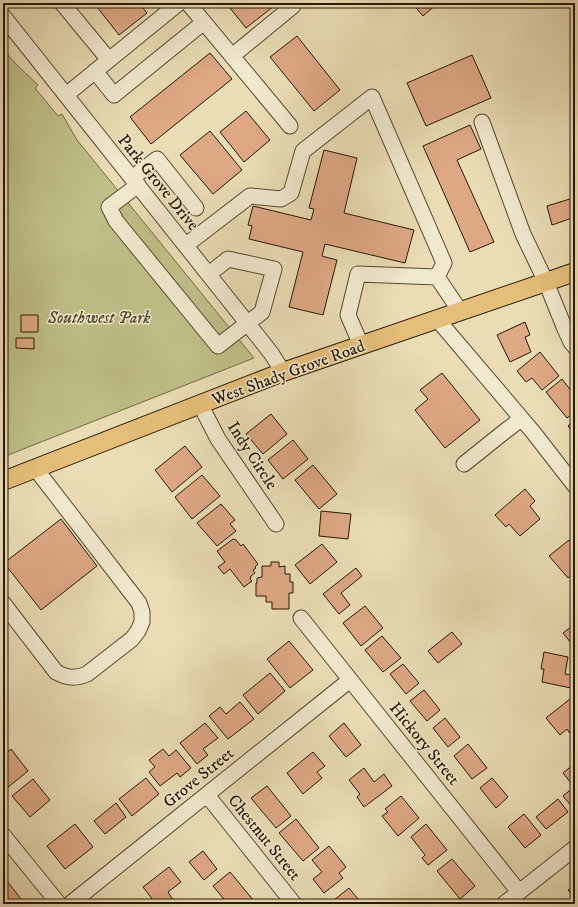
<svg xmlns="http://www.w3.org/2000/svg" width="578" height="907" font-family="'IM FELL DW Pica',serif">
	<rect width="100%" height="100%" fill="#eaddb5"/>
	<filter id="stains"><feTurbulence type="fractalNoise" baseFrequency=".005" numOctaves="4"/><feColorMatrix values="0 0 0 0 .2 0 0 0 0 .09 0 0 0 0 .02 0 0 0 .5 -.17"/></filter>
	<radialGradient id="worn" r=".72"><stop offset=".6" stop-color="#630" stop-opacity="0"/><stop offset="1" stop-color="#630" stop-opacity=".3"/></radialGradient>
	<path fill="#bfbf88" stroke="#746c44" d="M3,49L15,63L38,85L35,88L58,116L62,114L77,140L254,358L3,457Z"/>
	<path fill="#dea885" stroke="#281801" d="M94,3H139L147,13L119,35Z
		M226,3H271L274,6L246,28Z
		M412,3H438L423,16Z
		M297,36L340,90L314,111L270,57Z
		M210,53L232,79L151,144L130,117Z
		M472,55L491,98L426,126L407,83Z
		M246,111L270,140L244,162L220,132Z
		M470,125L481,149L457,160L494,242L470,252L423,146Z
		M210,131L242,170L213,194L180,155Z
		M324,150L357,158L344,213L414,230L405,263L325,244L322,256L337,260L323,315L289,307L303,252L249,239L252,226L248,225L253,206L311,220L314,209L309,208Z
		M573,198L575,205V217L552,225L547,206Z
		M21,315H38V332H21Z
		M525,322L530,335L525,337L531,352L510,362L497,335Z
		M16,338H34V349L16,348Z
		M540,352L559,376L542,390L532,378L526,382L517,371Z
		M442,373L480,420L445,448L415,410L428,399L420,390Z
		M562,379L575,396V412L567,418L546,392Z
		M271,414L287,434L263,454L246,434Z
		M575,420V435L568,426Z
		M293,440L308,459L283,479L268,460Z
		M185,446L202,467L172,492L155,470Z
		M313,465L337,494L319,509L295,480Z
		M202,475L220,496L192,519L175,497Z
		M525,489L535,501L530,506L540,519L520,536L509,524L506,527L495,515Z
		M221,504L235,520L230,524L236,531L217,546L197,523Z
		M321,511L351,514L348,539L319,536Z
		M61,519L97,566L41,610L4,563Z
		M233,539L236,540L241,546L243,544L258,564L255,567L256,568L253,570L255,573L251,576L250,579L252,581L244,587L230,569L224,574L218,567L225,562L217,551Z
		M569,540L575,547V572L568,578L549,556Z
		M322,544L337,562L310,584L295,565Z
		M271,562H279V567L285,566V574H290V582H293V593H289V609H272V602H266V596H256V583H257V578L262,577V566H271Z
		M356,568L362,576L341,593L350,605L339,614L323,594Z
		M365,606L383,628L361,646L343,623Z
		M575,624V648L563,633Z
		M452,632L462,644L438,663L428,651Z
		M382,636L401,658L383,672L365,650Z
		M289,641L313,670L290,688L267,659Z
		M544,652L568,657L565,674L573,675L571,688L542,682L544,669H541Z
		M403,664L419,683L406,694L390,674Z
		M270,673L285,691L258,714L243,695Z
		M424,690L440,710L427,721L410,701Z
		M575,695V732L571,735L567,729L560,735L546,718Z
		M240,702L254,719L228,739L209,716L220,707L226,714Z
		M445,718L460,737L448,747L433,728Z
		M205,723L218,738L203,749L208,755L197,764L180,743Z
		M344,723L361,745L346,757L329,736Z
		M468,744L487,768L472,779L454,756Z
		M11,749L28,771L7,788L3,783V756Z
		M163,749L169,756L176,750L191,768L180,777L177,773L160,786L149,772L155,767L149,760Z
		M313,752L325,766L317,772L322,778L303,794L287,773Z
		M574,764L575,765V808L574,809L563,796L574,787L563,773Z
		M364,768L374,782L384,774L392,786L364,807L357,797L360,794L349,780Z
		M146,778L159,794L132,816L119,799Z
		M492,778L508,797L496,808L480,788Z
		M33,779L50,800L30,817L12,796Z
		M267,786L291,816L276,828L251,798Z
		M401,796L419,818L398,836L382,816L388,812L385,809Z
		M558,799L568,812L546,829L536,817Z
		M116,803L126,817L105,834L94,821Z
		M524,814L541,835L525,848L508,827Z
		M296,819L319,848L303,861L279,833Z
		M75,824L93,847L65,869L47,846Z
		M426,824L447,850L428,865L422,858L425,855L411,837Z
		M329,846L346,867L339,873L343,878L324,893L313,879L322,872L312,860Z
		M203,851L217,869L204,880L189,862Z
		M452,859L475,886L460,899L437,871Z
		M169,867L181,882L168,892L173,900L168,904H156L143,887Z
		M230,872L254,901L251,904H228L213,886Z
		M3,876L24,903L23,904H3Z
		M575,885V898L568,890Z
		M349,888L362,904H337L334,900Z"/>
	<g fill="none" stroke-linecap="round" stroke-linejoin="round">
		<g stroke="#58492e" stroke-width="17">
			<path id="minor" d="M62,3L109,60
				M188,3L290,126
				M3,16L271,353L283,372
				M232,56L293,6L290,3
				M95,71L114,95L204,22
				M66,95L179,3
				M482,122L523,234L546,282L565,329L571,342L575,347
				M132,178L157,159L196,208
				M138,185L109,207L116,221L218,346L262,312L274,269L228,259L209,274
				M186,245L250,196L281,199L291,193L303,151L372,97L444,263L437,277
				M437,277L460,311
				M437,319L533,432L575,486
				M361,345L348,315L358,274L437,277
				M200,404L218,439L276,524
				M464,464L504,432L521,419
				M3,603L56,672C67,678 75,679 87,674L132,639L138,631L142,622V612L139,603L35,468
				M301,618L519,892
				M207,795L294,904
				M3,835L59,904
				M70,904L350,680
				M504,904L575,848"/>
		</g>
		<g stroke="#281801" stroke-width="20">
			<path id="major" d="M3,481L283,372L575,272"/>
		</g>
		<use href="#minor" stroke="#f1e9cf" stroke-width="15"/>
		<use href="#major" stroke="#e5be7a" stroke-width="18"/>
	</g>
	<g text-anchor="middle" stroke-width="3" stroke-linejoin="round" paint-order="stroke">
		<g font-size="17" fill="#281801" stroke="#f1e9cf">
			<text transform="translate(159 182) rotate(51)" y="6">Park Grove Drive</text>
			<text transform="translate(288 372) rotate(-20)" y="6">West Shady Grove Road</text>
			<text transform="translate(253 455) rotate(57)" y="6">Indy Circle</text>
			<text transform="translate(425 743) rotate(51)" y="6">Hickory Street</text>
			<text transform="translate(198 777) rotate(-39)" y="6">Grove Street</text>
			<text transform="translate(265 837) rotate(51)" y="6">Chestnut Street</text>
		</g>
		<g font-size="17" font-style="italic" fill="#554a2a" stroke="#f1e9cf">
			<text x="99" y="323">Southwest Park</text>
		</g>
	</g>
	<rect width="578" height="907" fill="none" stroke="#eaddb5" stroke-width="16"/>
	<rect x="4" y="4" width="570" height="899" fill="none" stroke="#281801" stroke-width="2"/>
	<rect x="8" y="8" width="562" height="891" fill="none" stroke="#281801"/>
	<rect width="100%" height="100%" filter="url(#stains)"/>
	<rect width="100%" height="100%" fill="url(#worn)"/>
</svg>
